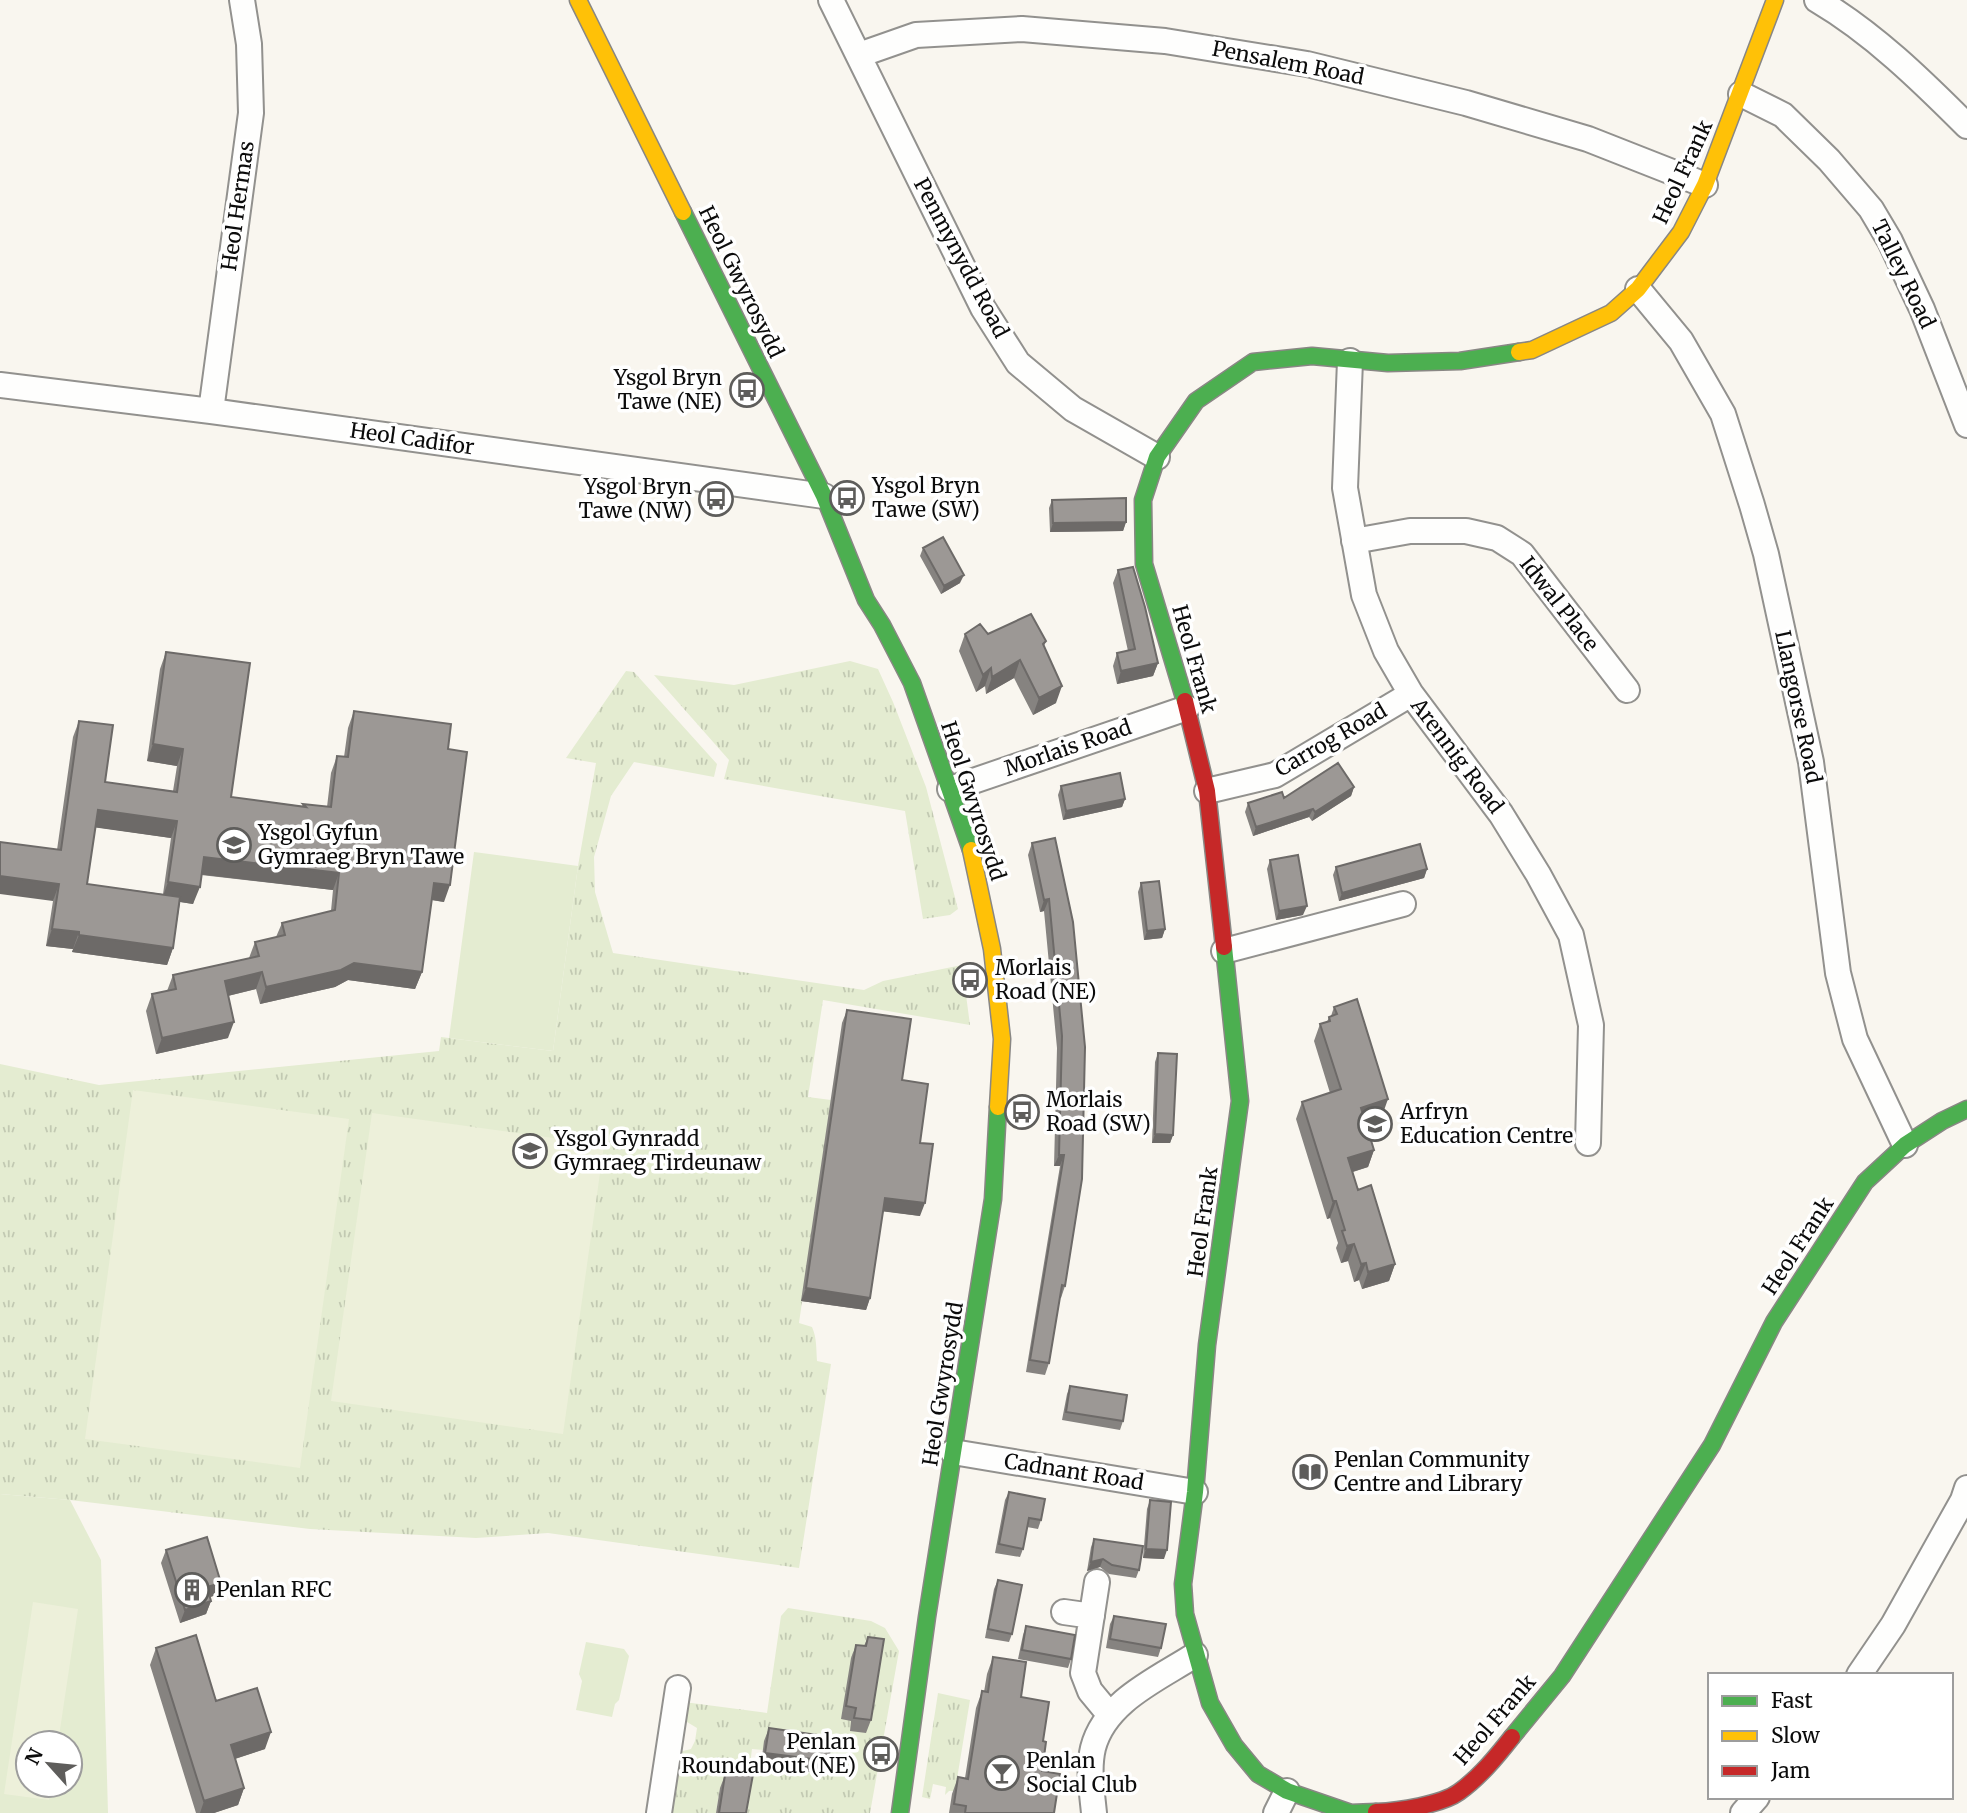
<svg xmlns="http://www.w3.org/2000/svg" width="1967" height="1813" font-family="Merriweather,serif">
	<defs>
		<pattern id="grass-tufts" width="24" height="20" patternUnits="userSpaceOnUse" patternTransform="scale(1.75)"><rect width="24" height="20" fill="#e4ecd1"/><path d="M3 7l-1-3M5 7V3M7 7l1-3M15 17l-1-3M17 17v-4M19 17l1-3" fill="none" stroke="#c2c9b2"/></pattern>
	</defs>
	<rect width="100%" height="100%" fill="#f9f6ef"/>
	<path fill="url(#grass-tufts)" fill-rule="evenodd" d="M850,661L878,669L893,702L926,787L958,909L950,915L923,919L905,811L724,779L729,760L654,675L734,685Z
		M626,671L634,672L717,764L714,777L634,762L611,796L594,857L595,892L613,953L864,990L883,981L962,965L970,1025L823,1000L808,1097L831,1100L799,1323L812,1327C817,1338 816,1349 817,1361L831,1364L799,1568L548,1533L476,1538L310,1529L70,1500L0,1494V1064L99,1085L439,1051L441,1037L553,1051L578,866L596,763L566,758Z
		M788,1608L871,1621L885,1628L899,1651L870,1813H744L720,1788L716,1813H668L679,1752L691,1749L695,1741L697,1728L682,1719L684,1702L767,1713L781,1616ZM765,1741L837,1761L835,1775L750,1764L752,1749L763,1750Z
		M938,1693L970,1700L955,1791H949L945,1795L946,1787L933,1784L930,1799L922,1797Z"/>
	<path fill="#e4ecd1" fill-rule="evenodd" d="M474,852L578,866L553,1051L449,1038Z
		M0,1494L70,1500L101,1560L108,1813H0ZM28,1743H70V1785H28Z
		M586,1642L624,1649L629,1656L619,1700L615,1704L612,1717L576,1710L582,1681L579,1674Z"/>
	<path fill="#edf0da" d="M133,1090L349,1119L300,1468L85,1439Z
		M372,1113L604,1145L563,1434L331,1401Z
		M33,1602L78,1609L58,1743H28V1785H51L49,1800L4,1794Z"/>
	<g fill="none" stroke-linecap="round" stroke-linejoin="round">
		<g stroke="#92918e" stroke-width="28">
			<path id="street" d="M831,0L983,308L1018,363L1073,409L1157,457
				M1817,0C1873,33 1921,80 1967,126
				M859,55L916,35L1022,29L1165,41L1307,64L1466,103L1588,139L1705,185
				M1741,94L1783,115L1829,160L1871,209L1890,241L1922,309L1967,425
				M1638,289L1681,341L1723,414L1752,505L1766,554L1811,762L1838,973L1855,1039L1905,1145
				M1350,361L1345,488L1364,595L1386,651L1411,694L1501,814L1538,874L1571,935L1591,1025L1588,1143
				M0,385L211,411L824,496
				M211,411L251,113L249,44L242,0
				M1354,541L1410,531H1466L1497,538L1522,554L1627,690
				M950,789L1187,708
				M1207,791L1275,775L1411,694
				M1224,951L1403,904
				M953,1452L1195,1492
				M1097,1582L1083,1673L1090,1691L1109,1714
				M1064,1612L1092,1616
				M1859,1675L1893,1625L1963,1500L1967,1488
				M659,1813L678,1688
				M1094,1813C1092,1792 1088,1769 1093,1748C1105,1701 1158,1679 1195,1655
				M1276,1813L1287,1791
				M1743,1813L1757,1797"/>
		</g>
		<g stroke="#898784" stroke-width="19">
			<path id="fast" d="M683,212L824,496L866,600L882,625L912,683L971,850
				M1185,701L1144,564L1143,500L1157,457L1196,401L1253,362L1312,356L1388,363L1460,361L1519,352
				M1224,947L1240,1101L1207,1345L1195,1492L1183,1584L1185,1614L1210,1703L1234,1745L1258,1774L1287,1791L1351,1813L1376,1812
				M1512,1737L1562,1676L1712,1445L1774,1322L1865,1182L1905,1145L1942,1121L1967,1109
				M900,1813L927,1617L993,1199L998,1107"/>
		</g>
		<g stroke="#898784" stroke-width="19">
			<path id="slow" d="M578,0L683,212
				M1519,352L1532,350L1611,313L1638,289L1681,232L1705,185L1775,0
				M971,850L992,949L1002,1039L998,1107"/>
		</g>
		<g stroke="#898784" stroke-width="19">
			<path id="jam" d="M1185,701L1207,791L1224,947
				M1376,1812C1398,1811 1441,1805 1459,1792C1480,1777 1497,1756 1512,1737"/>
		</g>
		<use href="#street" stroke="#fefefd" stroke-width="24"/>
		<use href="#fast" stroke="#4caf50" stroke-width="16"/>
		<use href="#slow" stroke="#ffc107" stroke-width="16"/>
		<use href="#jam" stroke="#c62828" stroke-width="16"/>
	</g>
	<path fill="#868380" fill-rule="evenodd" d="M1052,500L1126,522L1123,531L1050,532L1049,508Z
		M923,548L960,583L941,594L920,556Z
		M1118,570L1158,663L1153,676L1117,684L1113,666L1117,653L1128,651L1113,583Z
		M965,634H988L1046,641L1044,646L1056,703L1033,715L1014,678L986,694L985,686L976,692L959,651Z
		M166,652L231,797L302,806L303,804L327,807L331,773L337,756L344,757L348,728L354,711L448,749L444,902L431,900L422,972L415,989L348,980L335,987L260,1004L256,989L228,996V1038L156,1054L146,1011L152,994L167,991L173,975L249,958L255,942L276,937L282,923L331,911L333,890L201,875L193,904L180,902L173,948L167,965L72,952L73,949L46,946L53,901L57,850L73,737L79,721L105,782L173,791L177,766L147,761L160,669ZM95,827L171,838L163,894L87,884Z
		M1061,786L1125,799L1122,807L1063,820L1058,795Z
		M1354,787L1351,796L1312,821L1309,817L1253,836L1245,812L1248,803Z
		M1032,843L1073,922L1065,1286L1061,1298H1060L1049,1363L1045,1375L1026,1372L1060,1166H1054L1057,1048L1044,911L1040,912L1028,855Z
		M1270,860L1303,915L1276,920L1267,869Z
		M1336,867L1427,869L1424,878L1339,901L1333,875Z
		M1141,883L1165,929L1162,938L1144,940L1138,892Z
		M1334,1007L1382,1116L1365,1121L1374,1150L1368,1167L1353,1172L1358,1190L1395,1264L1389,1281L1362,1289L1359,1280L1354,1282L1348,1261L1341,1263L1336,1248L1338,1243L1330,1218L1327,1219L1296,1119L1302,1102L1330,1093L1314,1041L1320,1024L1327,1022L1329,1017L1331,1016Z
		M847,1010L902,1080L920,1143V1216L883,1211L870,1298L866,1310L801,1301L842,1023Z
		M1158,1053L1173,1135L1170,1143H1152L1155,1062Z
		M1070,1386L1123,1421L1120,1430L1062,1420L1067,1394Z
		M1009,1492L1041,1520L1038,1529L1027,1527L1023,1549L1020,1557L995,1553L1005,1500Z
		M1150,1500L1164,1559L1143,1558L1147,1509Z
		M1094,1539L1139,1570L1136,1578L1109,1574L1100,1567L1087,1571L1091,1547Z
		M166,1550L216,1595L210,1597L211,1601L206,1614L180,1623L161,1563Z
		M998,1580L1012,1634L1009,1642L985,1638L994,1589Z
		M1114,1616L1161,1648L1158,1657L1106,1648L1110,1624Z
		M1026,1626L1071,1659L1068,1668L1018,1659L1023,1635Z
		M868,1637L871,1720L866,1733L850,1731L851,1721L841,1719L851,1658L856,1645L864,1646Z
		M156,1648L216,1701L265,1749L235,1759L244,1788L238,1805L214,1813H196L150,1665Z
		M993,1657L1021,1697L1043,1741L1042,1771L1054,1813H949L952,1794L958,1777L965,1778L976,1708L982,1691L984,1692L987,1674Z
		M769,1728L823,1774L761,1765L764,1741Z
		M737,1767L746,1813H716L720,1788L725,1775L733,1776Z"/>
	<path fill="#6d6a68" d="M1126,522L1123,531L1050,532L1053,523Z
		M964,575L960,583L941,594L944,586Z
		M1020,660L1014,678L986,694L992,677Z
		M1158,663L1153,676L1117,684L1121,671Z
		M991,668L985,686L976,692L983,675Z
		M1062,686L1056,703L1033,715L1039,698Z
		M153,744L183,749L177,766L147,761Z
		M1354,787L1351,796L1312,821L1315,812Z
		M1125,799L1122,807L1063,820L1066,811Z
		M1313,809L1309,817L1253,836L1256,827Z
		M98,810L177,821L171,838L92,827Z
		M204,857L339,873L333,890L197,874Z
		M1427,869L1424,878L1339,901L1342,893Z
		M0,876L59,884L53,901L0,894Z
		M168,882L200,887L193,904L162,899Z
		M434,883L450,885L444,902L427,899Z
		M1049,899L1044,911L1040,912L1044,900Z
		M1307,906L1303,915L1276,920L1279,911Z
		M52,929L79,932L73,949L46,946Z
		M1165,929L1162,938L1144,940L1147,931Z
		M79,935L173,948L167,965L72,952Z
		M354,963L422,972L415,989L348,980L335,987L260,1004L266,987Z
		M262,972L256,989L219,998L225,981Z
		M234,1022L228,1038L156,1054L162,1038Z
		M1388,1099L1382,1116L1355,1125L1361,1108Z
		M1155,1134L1173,1135L1170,1143H1152Z
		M1374,1150L1368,1167L1342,1175L1348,1158Z
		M1059,1155H1064L1060,1166H1054Z
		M885,1198L925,1203L920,1216L880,1211Z
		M1333,1201H1336L1330,1218L1327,1219Z
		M1354,1244L1348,1261L1341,1263L1347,1246Z
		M1366,1263L1359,1280L1354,1282L1361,1264Z
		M1395,1264L1389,1281L1362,1289L1368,1272Z
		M806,1288L870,1298L866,1310L801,1301Z
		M1146,1549L1167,1550L1164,1559L1143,1558Z
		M1103,1559L1100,1567L1087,1571L1091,1562Z
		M221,1583L216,1595L202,1600L207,1587Z
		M211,1601L206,1614L180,1623L185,1610Z
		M271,1732L265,1749L225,1762L231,1745Z
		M765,1753L828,1761L823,1774L761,1765Z
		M244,1788L238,1805L214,1813H200L204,1801Z"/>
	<path fill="#9c9895" stroke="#6d6a68" stroke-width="2" d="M1126,498V522L1053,523L1052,500Z
		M943,537L964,575L944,586L923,548Z
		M1133,567L1145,607L1158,663L1121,671L1117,653L1135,649L1118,570Z
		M1031,614L1046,641L1043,644L1062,686L1039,698L1020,660L992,677L991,668L983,675L965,634L980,624L988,634Z
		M166,652L250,663L231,797L306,807L303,804L331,807L337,756L348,757L354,711L451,724L448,749L467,752L450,885L434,883L422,972L354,963L341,970L266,987L262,972L225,981L234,1022L162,1038L152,994L176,989L173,975L259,956L255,942L285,935L282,923L335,910L339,873L204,857L200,887L168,882L177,821L98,810L87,884L180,897L173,948L79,935V932L52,929L59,884L0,876V842L61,850L79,721L113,725L105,782L177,792L183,749L153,744Z
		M1338,763L1354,787L1315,812L1313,809L1256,827L1248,803L1282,792L1284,798Z
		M1120,773L1125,799L1066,811L1061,786Z
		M1055,838L1073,922L1085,1047L1082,1179L1065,1286L1062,1285L1049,1363L1030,1360L1064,1155H1059L1062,1036L1049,899L1044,900L1032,843Z
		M1420,844L1427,869L1342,893L1336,867Z
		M1298,855L1307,906L1279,911L1270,860Z
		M1159,881L1165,929L1147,931L1141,883Z
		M1357,999L1388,1099L1361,1108L1374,1150L1348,1158L1358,1190L1371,1185L1395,1264L1368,1272L1366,1263L1361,1264L1354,1244L1347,1246L1342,1231L1345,1230L1336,1201H1333L1302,1102L1341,1089L1320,1024L1330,1021L1329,1017L1337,1014L1334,1007Z
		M847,1010L911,1019L902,1080L928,1084L920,1143L933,1144L925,1203L885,1198L870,1298L806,1288Z
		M1158,1053L1177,1054L1173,1135L1155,1134Z
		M1070,1386L1127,1395L1123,1421L1066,1412Z
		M1009,1492L1045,1499L1041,1520L1029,1518L1023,1549L999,1544Z
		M1150,1500L1171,1502L1167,1550L1146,1549Z
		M207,1537L221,1583L207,1587L211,1601L185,1610L166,1550Z
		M1094,1539L1143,1546L1139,1570L1112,1565L1103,1559L1091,1562Z
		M998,1580L1022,1585L1012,1634L988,1629Z
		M1114,1616L1166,1624L1161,1648L1110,1639Z
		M1026,1626L1075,1635L1071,1659L1022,1650Z
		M196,1635L216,1701L257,1688L271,1732L231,1745L244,1788L204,1801L156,1648Z
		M868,1637L884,1639L871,1720L854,1718L856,1708L846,1706L856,1645L866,1646Z
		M993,1657L1026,1662L1021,1697L1049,1702L1043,1741L1046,1742L1042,1771L1060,1774L1054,1813H965L966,1806L954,1804L958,1777L968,1779L982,1691L988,1692Z
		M769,1728L832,1737L828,1761L765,1753Z
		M737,1767L754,1769L746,1813H719L725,1775L735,1776Z"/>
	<defs>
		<g id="bus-ring" transform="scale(1.75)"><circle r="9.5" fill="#fff" stroke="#5e5d5b" stroke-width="1.5"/><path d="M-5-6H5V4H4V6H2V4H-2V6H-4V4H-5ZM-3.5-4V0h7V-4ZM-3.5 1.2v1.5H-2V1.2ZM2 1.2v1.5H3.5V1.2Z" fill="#5e5d5b"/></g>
		<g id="school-ring" transform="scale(1.75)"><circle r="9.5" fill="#fff" stroke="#5e5d5b" stroke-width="1.5"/><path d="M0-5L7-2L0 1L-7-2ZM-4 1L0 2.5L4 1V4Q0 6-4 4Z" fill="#5e5d5b"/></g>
		<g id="library-ring" transform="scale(1.75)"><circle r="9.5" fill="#fff" stroke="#5e5d5b" stroke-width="1.5"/><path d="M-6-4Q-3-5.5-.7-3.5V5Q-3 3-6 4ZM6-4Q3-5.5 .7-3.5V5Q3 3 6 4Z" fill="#5e5d5b"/></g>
		<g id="building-ring" transform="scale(1.75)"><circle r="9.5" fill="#fff" stroke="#5e5d5b" stroke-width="1.5"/><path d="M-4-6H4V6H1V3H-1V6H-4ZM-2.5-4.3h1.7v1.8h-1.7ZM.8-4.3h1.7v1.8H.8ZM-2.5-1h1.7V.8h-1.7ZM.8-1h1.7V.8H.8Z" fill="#5e5d5b"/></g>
		<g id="bar-ring" transform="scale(1.75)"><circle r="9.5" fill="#fff" stroke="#5e5d5b" stroke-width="1.5"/><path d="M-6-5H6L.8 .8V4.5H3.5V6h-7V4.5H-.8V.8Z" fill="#5e5d5b"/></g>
	</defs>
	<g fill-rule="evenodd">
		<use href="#bus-ring" x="747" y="390"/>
		<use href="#bus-ring" x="847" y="498"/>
		<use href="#bus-ring" x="716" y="499"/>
		<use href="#school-ring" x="234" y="845"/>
		<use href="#bus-ring" x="970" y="980"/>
		<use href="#bus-ring" x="1022" y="1112"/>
		<use href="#school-ring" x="1375" y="1124"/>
		<use href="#school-ring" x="530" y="1151"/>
		<use href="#library-ring" x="1310" y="1472"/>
		<use href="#building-ring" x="192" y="1590"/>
		<use href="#bus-ring" x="881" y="1754"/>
		<use href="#bar-ring" x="1002" y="1773"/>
	</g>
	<g text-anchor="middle" stroke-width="7" stroke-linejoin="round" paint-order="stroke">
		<g font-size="21" fill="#0b0b0b" stroke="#fff">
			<text transform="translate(1288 63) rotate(11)" y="7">Pensalem Road</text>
			<text transform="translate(1683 172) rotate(-65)" y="7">Heol Frank</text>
			<text transform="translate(238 206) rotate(-82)" y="7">Heol Hermas</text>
			<text transform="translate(961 258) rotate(62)" y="7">Penmynydd Road</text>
			<text transform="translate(1903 274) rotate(64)" y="7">Talley Road</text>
			<text transform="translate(741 282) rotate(64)" y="7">Heol Gwyrosydd</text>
			<text transform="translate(412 439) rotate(8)" y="7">Heol Cadifor</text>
			<text transform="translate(1559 604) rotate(52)" y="7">Idwal Place</text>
			<text transform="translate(1194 659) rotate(74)" y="7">Heol Frank</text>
			<text transform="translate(1798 707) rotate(78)" y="7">Llangorse Road</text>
			<text transform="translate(1331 740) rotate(-30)" y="7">Carrog Road</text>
			<text transform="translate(1068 748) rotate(-19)" y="7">Morlais Road</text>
			<text transform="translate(1457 756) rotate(53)" y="7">Arennig Road</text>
			<text transform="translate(973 801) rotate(72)" y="7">Heol Gwyrosydd</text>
			<text transform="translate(1203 1222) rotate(-82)" y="7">Heol Frank</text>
			<text transform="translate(1798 1246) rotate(-57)" y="7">Heol Frank</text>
			<text transform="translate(943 1384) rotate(-81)" y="7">Heol Gwyrosydd</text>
			<text transform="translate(1074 1472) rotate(9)" y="7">Cadnant Road</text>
			<text transform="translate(1495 1720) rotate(-49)" y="7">Heol Frank</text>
		</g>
		<g font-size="21" fill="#0b0b0b" stroke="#fff" text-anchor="start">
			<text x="722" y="385" text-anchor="end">Ysgol Bryn<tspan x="722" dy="24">Tawe (NE)</tspan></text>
			<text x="872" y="493">Ysgol Bryn<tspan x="872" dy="24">Tawe (SW)</tspan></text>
			<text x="692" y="494" text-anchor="end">Ysgol Bryn<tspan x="692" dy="24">Tawe (NW)</tspan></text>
			<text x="258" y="840">Ysgol Gyfun<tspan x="258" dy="24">Gymraeg Bryn Tawe</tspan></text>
			<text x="995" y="975">Morlais<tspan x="995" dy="24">Road (NE)</tspan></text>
			<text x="1046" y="1107">Morlais<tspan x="1046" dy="24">Road (SW)</tspan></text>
			<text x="1400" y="1119">Arfryn<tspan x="1400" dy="24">Education Centre</tspan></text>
			<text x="554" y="1146">Ysgol Gynradd<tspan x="554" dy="24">Gymraeg Tirdeunaw</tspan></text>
			<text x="1334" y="1467">Penlan Community<tspan x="1334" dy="24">Centre and Library</tspan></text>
			<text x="216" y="1597">Penlan RFC</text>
			<text x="856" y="1749" text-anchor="end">Penlan<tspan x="856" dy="24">Roundabout (NE)</tspan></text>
			<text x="1026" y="1768">Penlan<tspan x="1026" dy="24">Social Club</tspan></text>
		</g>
	</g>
	<rect x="1708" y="1673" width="245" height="126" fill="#ffffff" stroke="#9d9d9d" stroke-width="2"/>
	<rect x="1722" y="1696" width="35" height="10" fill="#4caf50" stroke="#9d9d9d" stroke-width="2"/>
	<text x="1771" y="1708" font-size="21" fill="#0b0b0b">Fast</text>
	<rect x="1722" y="1731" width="35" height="10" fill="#ffc107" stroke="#9d9d9d" stroke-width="2"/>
	<text x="1771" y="1743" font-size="21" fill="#0b0b0b">Slow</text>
	<rect x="1722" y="1766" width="35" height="10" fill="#c62828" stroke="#9d9d9d" stroke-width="2"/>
	<text x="1771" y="1778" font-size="21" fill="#0b0b0b">Jam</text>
	<g transform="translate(49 1764) rotate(297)"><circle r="33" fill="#ffffff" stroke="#9d9d9d" stroke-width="2"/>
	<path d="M0-5L12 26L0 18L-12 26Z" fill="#5e5d5b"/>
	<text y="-10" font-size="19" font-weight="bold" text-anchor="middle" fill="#0b0b0b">N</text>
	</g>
</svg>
